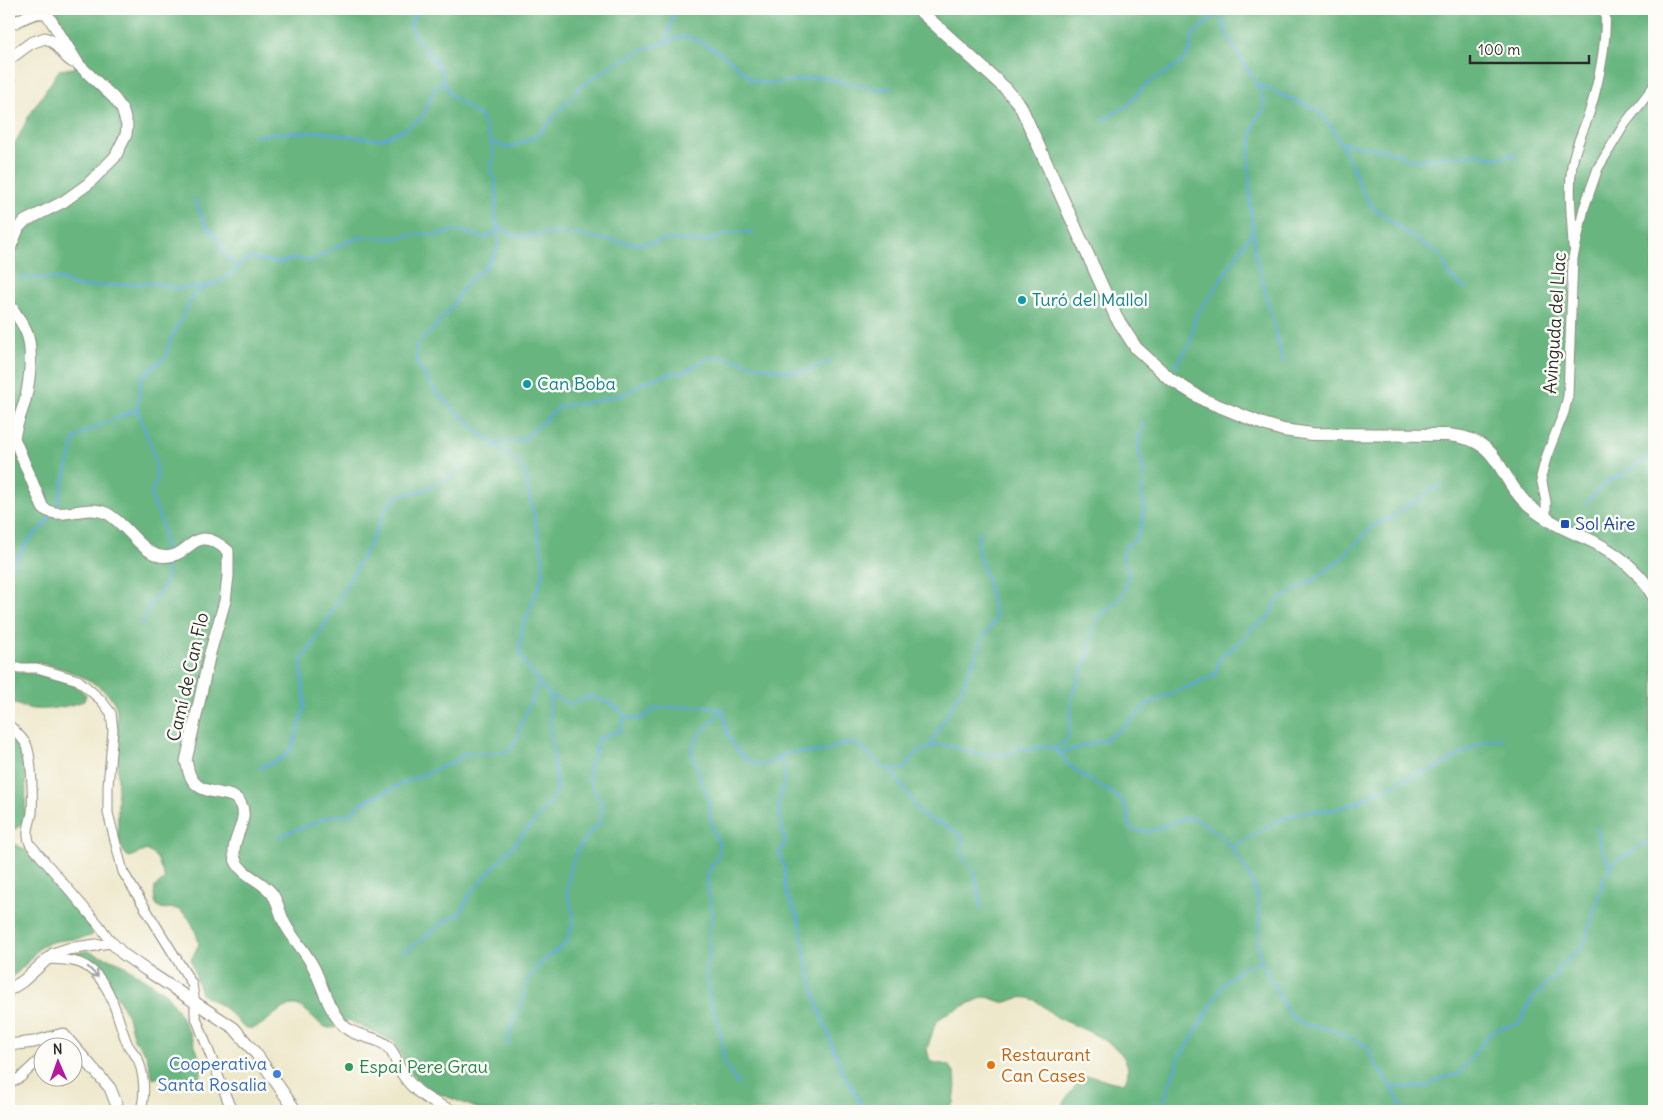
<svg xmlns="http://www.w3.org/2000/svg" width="1663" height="1120" font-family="Delius,sans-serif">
	<rect width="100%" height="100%" fill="#fdfcf7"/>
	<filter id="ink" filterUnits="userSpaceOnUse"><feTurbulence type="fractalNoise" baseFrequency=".02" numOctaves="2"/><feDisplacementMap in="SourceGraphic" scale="10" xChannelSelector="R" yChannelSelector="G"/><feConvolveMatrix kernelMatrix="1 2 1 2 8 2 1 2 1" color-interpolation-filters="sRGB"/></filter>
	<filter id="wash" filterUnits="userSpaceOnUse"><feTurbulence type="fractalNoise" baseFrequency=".0096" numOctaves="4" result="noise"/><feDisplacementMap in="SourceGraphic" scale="20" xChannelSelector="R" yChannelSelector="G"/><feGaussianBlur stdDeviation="1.12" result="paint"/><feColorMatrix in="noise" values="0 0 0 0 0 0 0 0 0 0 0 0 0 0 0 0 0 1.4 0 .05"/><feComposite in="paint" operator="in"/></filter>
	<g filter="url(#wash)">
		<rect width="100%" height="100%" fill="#eee8cb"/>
		<path fill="#67b57f" stroke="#497055" d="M55,9H1654V1111H1059L1065,1100L1081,1078C1098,1072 1111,1086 1125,1082C1142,1047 1079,1029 1057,1017C1048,1012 1041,1002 1032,999C1016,994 1011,1004 1002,1002C995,1001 991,997 984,997L948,1013L939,1019L935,1024L927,1049L930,1061C936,1064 945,1063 950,1067C959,1073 955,1093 954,1103L946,1111H707L703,1108L642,1105L598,1111H484L427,1089L407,1069L395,1042L348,1020C344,1022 336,1028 331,1028C317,1029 307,1003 292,1005C277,1007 262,1031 248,1028C241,1027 238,1021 233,1016C225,1006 212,1001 201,994L191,960L199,944C196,931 191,915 177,909C172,907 166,910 161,908C153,905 154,893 155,887L165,879L157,858L147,850L129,857C121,852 119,840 118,831L117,710C113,683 47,658 23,664C20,665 16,668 14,670C23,674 32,673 42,675C57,677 76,684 86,695L84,701C63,708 29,716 10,700L13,688L9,677V147H11C20,138 23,126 29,116C38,101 50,86 59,70L74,68L82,56Z
			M9,732C12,734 16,737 18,740C29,754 25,801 25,820L10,834V840L26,851L81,913L89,923L93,935C78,941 61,938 46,944C36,948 31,959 24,966C19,971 14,975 9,979Z
			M87,951L119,962L166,994C176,1005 218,1076 194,1084C183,1088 174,1078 164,1077C161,1077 156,1078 153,1079L146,1054L134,1039L127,1014L101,970L91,962L79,958L74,953Z"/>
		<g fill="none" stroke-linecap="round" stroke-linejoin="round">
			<path stroke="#5ea9d6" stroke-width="2.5" d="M424,9L414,16L410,26L418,41L440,68L448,91L455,99L479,115L484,123L487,133L492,142L494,156L490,171L495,180L497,198L495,213L499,240L495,254L484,269L472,278L461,291L450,310L438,321L435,328L425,336L416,347L417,364L437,393L479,432L520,464L525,473L543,558V574L523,626L520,643V654L528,668L550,695L570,705L590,696C600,699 609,702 617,708C623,713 626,717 634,720L645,717L655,708L708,706L723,710
				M1220,9C1221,16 1223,24 1226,31C1237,58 1260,79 1265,107L1254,123L1249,156L1250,200L1256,258L1284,363
				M666,42L675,9
				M1259,85L1317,110L1332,128L1341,143L1386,150L1413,160L1478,154L1495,159L1516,154
				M1103,120L1127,106L1143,87L1182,62L1190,51L1192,36L1220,10
				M255,137L274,133L322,132L362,138L382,139L407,128L422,118L432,94L442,80
				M493,143L508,148L537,136L581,86L613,65L640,51L684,36L701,42L724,55L752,80L769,84L821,77L874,89L891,88
				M1341,143L1354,169L1360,186L1370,204L1385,217L1441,256L1450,277L1465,288
				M194,200L200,210L205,225L216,236L226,257L238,266
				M497,224L513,236L566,233L633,244L650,243L667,239L707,242L731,232H753
				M23,278L60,279L78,287L156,283L176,289L206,286
				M1175,365L1190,344L1195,317L1211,295L1252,232
				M137,409L153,451L156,465L157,481L151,492L152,498L162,524L166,553
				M494,444L523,440L560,406L585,403L623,395L645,382L667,374L683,372L707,359L721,357L758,366L790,372L805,371L831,361
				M1586,503L1606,482L1626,473L1654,453
				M54,510L57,505L75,439L83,433L137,409L142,376L166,357L170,341L194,294L208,286L221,281L232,273L243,261L253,258L278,263L296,258L311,261L338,246L358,238H395L417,234L439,235L452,231H461L486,238L498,229
				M9,570L28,541L47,522L51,515
				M142,625L150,605L163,588L167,575L166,561
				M723,710C726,716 724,722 726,728C731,745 748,770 768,764C774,762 778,756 784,754C798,750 811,754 825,751C832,749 839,744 847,743C867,742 874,770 894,770C911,771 908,760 916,753C920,751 926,748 930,747C949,740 964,753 981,754C989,755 1000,755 1008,754C1013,753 1017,749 1022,748C1024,748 1027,750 1029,750C1035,749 1041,744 1047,746C1052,747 1057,751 1060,753L1107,739L1126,725L1147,704L1215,675L1220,657L1239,643L1252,628L1269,617L1276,601L1317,578L1340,560L1374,525L1391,518L1441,484
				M723,710L699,735L691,750L708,798L713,831L720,845L718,857L707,874L709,896L713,915L709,935L710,953L706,969L709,995L721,1034L724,1062L738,1084
				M931,746L933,739L960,692L984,637L996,618C993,606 991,594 988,583C981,559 976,559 979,532
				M1053,749L1065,742L1069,731L1072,695L1088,656L1090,641L1098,616L1112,606L1122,595L1127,583L1128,572L1124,564L1123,554L1125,547L1135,540L1141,527L1144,512L1142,490L1144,474L1138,446L1144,421
				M1060,753C1065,761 1072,768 1079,773C1091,781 1120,794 1126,808C1129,813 1129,821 1129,827C1151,840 1167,821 1186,818C1197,817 1209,826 1216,832C1240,853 1259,885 1260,917C1260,929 1257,940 1259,951C1261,966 1269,976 1276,989C1280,995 1282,1003 1286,1009C1298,1029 1313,1024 1332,1030C1340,1033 1348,1037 1356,1041C1359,1042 1364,1044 1366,1046C1370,1050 1372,1058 1375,1063C1386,1081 1396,1090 1403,1111
				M779,757C794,783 776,786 779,813C779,823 785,833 785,843L779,852L785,869V884L787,895L799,919L807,965L819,1009L842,1071L866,1111
				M260,768L281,759L293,747L305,705L301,662L326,623L376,532L385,509L399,496L425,490L453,475L459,467
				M891,770L922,815L932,821L943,824L956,832L963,839L961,854L975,872L981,908
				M278,837L332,816H347L362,803L408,781L456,761L464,753L486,754L507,752L518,738L521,724L539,682
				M1231,848L1280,820L1298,813L1337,809L1356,803L1403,780L1439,767L1484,741L1502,738
				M1610,868L1616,861L1654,838
				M403,952L423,939L445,921L460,914L469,895L544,811L557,790L550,726V695
				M508,1044L513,1021L523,999L526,981L541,963L565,944L573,924V912L567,892L570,871L576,852L591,831L601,822L602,804L589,780V766L596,750L598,739L620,730L625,717
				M1393,1087H1426L1444,1077L1459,1074L1490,1033L1500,1028L1518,1024L1521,1021L1526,1009L1534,997L1555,975L1560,966L1584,945L1604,879L1610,868C1605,854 1599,843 1597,828
				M1160,1111L1180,1056L1188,1045L1225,981L1232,977L1241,968L1250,966L1261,961"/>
		</g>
	</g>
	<g filter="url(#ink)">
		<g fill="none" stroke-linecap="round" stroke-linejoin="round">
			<g stroke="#8c8a7b" stroke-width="11">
				<path id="minor" d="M1573,246C1572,219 1568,192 1572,165C1575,145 1586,126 1591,107C1600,76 1607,40 1605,9
					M1546,518V502L1541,477L1543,469L1547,455L1564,412L1568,396L1573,258L1584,208L1598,168L1624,125L1654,86
					M16,668H37L78,680L101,700L111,713L113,730L108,786V813L123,872L192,984L195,1003V1015L229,1104L233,1111
					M9,725C15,731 23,738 27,746C32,760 33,799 32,813C30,824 25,833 30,844L99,925L112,943L96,945
					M48,959C60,960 75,959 86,966C112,982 116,1016 127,1043C130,1050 137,1055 139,1062C144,1076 146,1097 140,1111
					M58,1048L69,1040
					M9,1083L21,1077L42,1057"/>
			</g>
			<g stroke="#8c8a7b" stroke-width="13">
				<path id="tertiary" d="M9,25C19,21 36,9 47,14L79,65L114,98L122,109L127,125L126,135L115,157L88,184L63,202L25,221L19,227L9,251
					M9,59L31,43L45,38C59,42 61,56 73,62
					M9,81L10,91L9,100
					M9,303C15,314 25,325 28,337C33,355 29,387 24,404C20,416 16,426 14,438L43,508C62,522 85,503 106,513C125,522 141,552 160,556C191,562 191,519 228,551V576L225,601L210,653L186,761C188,767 188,774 192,779C203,798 233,788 241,804C250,821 229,841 235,859C241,876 264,881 273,895C279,904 280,915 285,924C293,939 306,952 314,968C323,987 327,1006 341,1023C354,1039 379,1035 390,1049C396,1056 397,1065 402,1073C414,1092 431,1102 452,1111
					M112,943L123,954L146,970L234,1028L257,1055L296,1111
					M9,990L23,981L53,954L68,949L96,945
					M9,1045L34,1042L63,1034L110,1088L119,1111"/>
			</g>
			<g stroke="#8c8a7b" stroke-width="14">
				<path id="secondary" d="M918,9L1006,89L1020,105L1116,317L1136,348L1170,379L1204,400L1263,424L1283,430L1312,434L1447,435C1503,439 1495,475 1529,506C1549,523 1573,532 1596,543C1619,555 1642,574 1654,597
					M1654,701V726"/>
			</g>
			<use href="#minor" stroke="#fff" stroke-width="9"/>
			<use href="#tertiary" stroke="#fff" stroke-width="11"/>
			<use href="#secondary" stroke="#fff" stroke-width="12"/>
		</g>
		<defs><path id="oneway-shaft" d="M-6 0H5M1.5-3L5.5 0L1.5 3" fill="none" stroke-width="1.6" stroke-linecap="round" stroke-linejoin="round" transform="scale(1.25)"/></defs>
		<use stroke="#a0a0a0" href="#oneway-shaft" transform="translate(93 972) rotate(45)"/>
	</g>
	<g fill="#0f9aa8" stroke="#fdfcf7" stroke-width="2">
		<circle cx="1022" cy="300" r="5"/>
		<circle cx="527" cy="384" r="5"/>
	</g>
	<rect fill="#1a4fb4" stroke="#fdfcf7" stroke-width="2" x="1560" y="519" width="10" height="10" rx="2.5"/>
	<circle fill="#e8710a" stroke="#fdfcf7" stroke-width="2" cx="991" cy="1065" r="5"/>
	<circle fill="#2e9e5b" stroke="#fdfcf7" stroke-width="2" cx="349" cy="1067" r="5"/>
	<circle fill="#3f7fe0" stroke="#fdfcf7" stroke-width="2" cx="277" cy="1074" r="5"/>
	<g text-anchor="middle" stroke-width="5" stroke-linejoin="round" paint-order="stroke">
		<g font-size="18" fill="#0d838f" stroke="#fdfcf7" text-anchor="start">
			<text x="1032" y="306">Turó del Mallol</text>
			<text x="537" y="390">Can Boba</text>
		</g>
		<g font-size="18" fill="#2b2b2b" stroke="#fdfcf7">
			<text transform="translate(1555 323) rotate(-86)" y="6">Avinguda del Llac</text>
			<text transform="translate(188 677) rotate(-77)" y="6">Camí de Can Flo</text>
		</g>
		<g font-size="18" fill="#164399" stroke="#fdfcf7" text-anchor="start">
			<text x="1575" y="530">Sol Aire</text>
		</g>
		<g font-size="18" fill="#c56008" stroke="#fdfcf7" text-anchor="start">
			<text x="1001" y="1061">Restaurant<tspan x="1001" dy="21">Can Cases</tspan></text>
		</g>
		<g font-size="18" fill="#366cbe" stroke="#fdfcf7" text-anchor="end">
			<text x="267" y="1070">Cooperativa<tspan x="267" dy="21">Santa Rosalia</tspan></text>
		</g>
		<g font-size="18" fill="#27864d" stroke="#fdfcf7" text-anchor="start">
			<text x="359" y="1073">Espai Pere Grau</text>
		</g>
	</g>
	<rect width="1663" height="1120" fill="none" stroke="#fdfcf7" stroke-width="30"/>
	<g transform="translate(58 1062) rotate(358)"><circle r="24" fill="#fdfcf7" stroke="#a9a8a5"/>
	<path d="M0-4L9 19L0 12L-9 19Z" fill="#b5179e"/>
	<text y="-8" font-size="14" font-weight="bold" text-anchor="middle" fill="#2b2b2b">N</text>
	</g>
	<path d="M1470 55v8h119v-8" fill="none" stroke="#2b2b2b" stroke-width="2.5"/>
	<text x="1478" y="55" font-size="15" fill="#2b2b2b" stroke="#fdfcf7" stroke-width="4" paint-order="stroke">100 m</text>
</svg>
